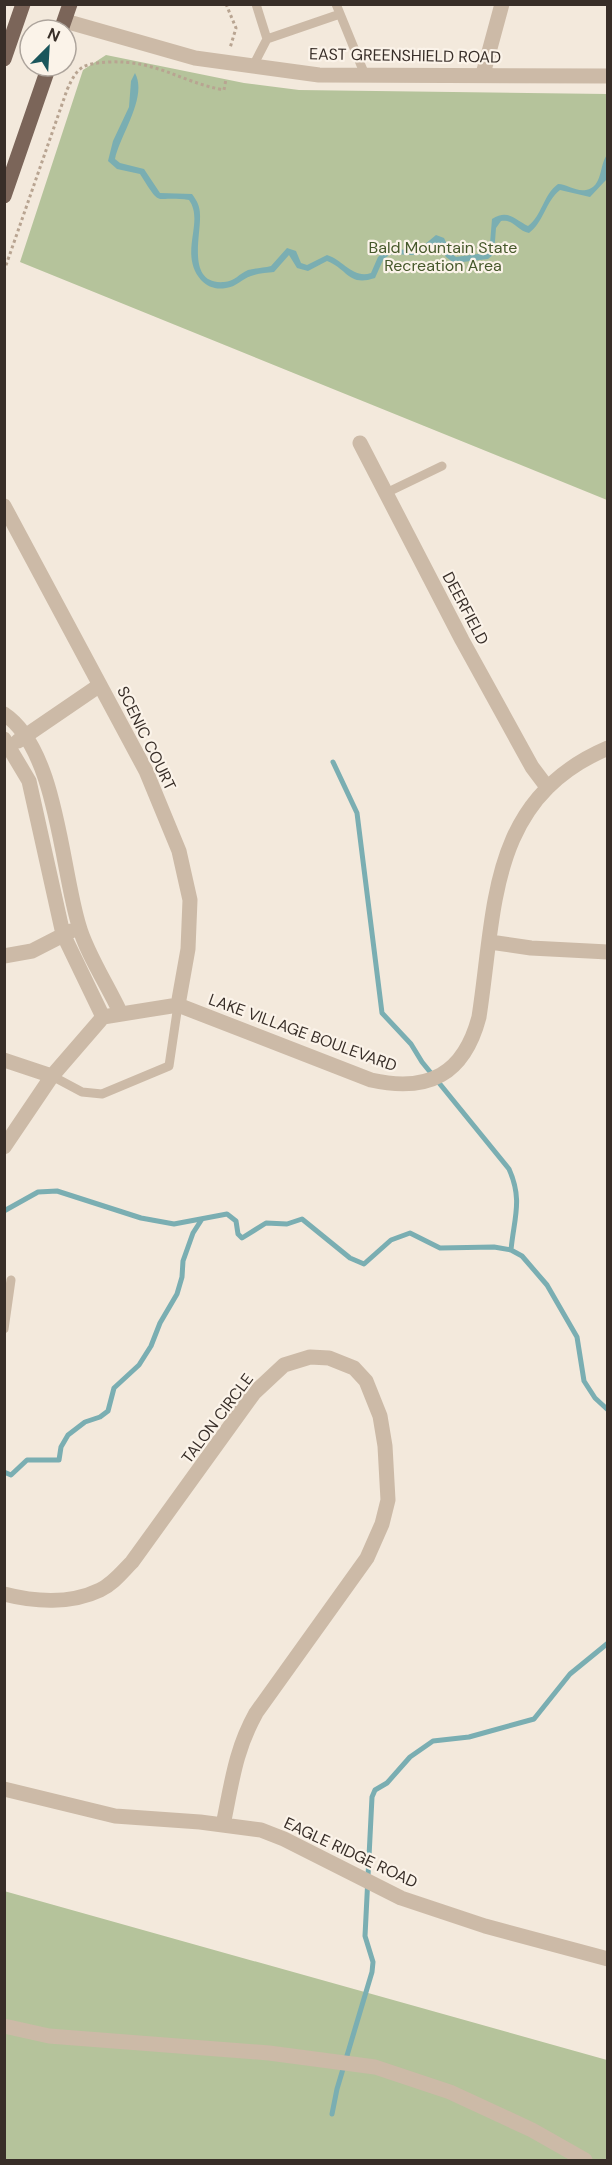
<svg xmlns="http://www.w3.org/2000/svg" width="612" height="2165" font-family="'DM Sans',sans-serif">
	<rect width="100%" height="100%" fill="#f3e9dc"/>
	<path fill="#b5c39b" d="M106,55L244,83L299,90L607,94V500L20,262L83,70Z
		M4,1891L607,2060V2160H5Z"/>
	<path fill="#7aaeb2" d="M135,73C148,97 120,135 115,159L120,163L144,169L160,193L192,194C197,201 200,206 200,215C201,236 186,285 224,282C234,282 240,273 248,270C255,268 264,268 271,266L287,248L296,251L301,263L307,265L327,255C343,260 353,279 371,273L378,257L387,249L418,250L436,235L444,238L451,253L456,257L485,253L490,244L492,219C508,209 514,219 528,226C542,216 543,195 558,184C567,184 576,192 586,190C603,187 599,165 607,155L606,180L590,197L560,190C545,202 544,222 529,233C517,231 514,219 501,221L496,228L494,254L488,259L454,263L446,257L437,243C419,262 413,252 389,255L383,260L375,278C348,287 348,269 327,261L308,271L297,268L289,255L274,272C267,273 258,273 251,276C242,279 236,287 226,288C216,290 208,287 201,280C178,253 205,222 189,200C152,195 163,210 140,174L117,169L108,161L113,141L129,107L131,81Z"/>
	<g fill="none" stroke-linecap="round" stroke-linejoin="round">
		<path stroke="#7aaeb2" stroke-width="5" d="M333,762L357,813L382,1013L411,1044L422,1062L509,1169C523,1200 514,1218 511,1250
			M4,1211L38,1192L57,1191L141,1218L174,1224L227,1214L236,1221L238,1234L242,1238L266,1223L287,1224L302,1219L350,1258L364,1264L391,1240L410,1233L440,1248L494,1247L511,1250L522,1256L547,1285L577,1337L584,1381L595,1398L608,1410
			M4,1472L11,1475L27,1460H59L61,1447L68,1435L85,1422L100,1417L108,1411L114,1388L139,1365L151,1346L160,1323L177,1294L182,1277L183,1261L193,1233L202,1219
			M332,2114L337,2089L372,1972L373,1962L365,1936L372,1797L375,1790L387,1783L410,1757L433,1741L469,1737L534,1719L570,1674L608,1643"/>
		<path stroke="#b8a491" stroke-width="3" stroke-dasharray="3 3" stroke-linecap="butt" d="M226,4L236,28L230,48
			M4,271L67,90C78,65 83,64 109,62C157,60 180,82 224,90L226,79"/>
		<path stroke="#ccbaa7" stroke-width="9" d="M336,4L365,75
			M267,39L340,14
			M253,66L267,39L256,4
			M386,493L442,466
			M52,1076L82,1092L102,1094L169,1066L178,1005
			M4,1329L11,1280"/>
		<path stroke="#ccbaa7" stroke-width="15" d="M65,21L195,58L319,75L608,76
			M483,74L502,4
			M360,443L462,640L532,767L547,787
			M4,506L146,771L179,851L190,900L188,949L178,1005
			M4,714C57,749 61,868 79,926C86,952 108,986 120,1012
			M4,739L29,781L63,934L103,1017
			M18,741L100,685
			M490,942L531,948L608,952
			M4,956L32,951L71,931
			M103,1017L178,1005L371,1080C429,1093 464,1074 479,1017C496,907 488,799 608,748
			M4,1060L52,1076
			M4,1147L52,1076L103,1017
			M4,1594C35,1602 71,1604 100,1590C113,1584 122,1572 132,1562L254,1393L284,1365L310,1357L329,1358L354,1368L366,1381L380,1416L385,1446L388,1500L382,1524L367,1558L256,1713C235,1751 232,1782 223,1825
			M4,1789L115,1816L200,1822L261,1830L284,1839L401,1898L485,1926L608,1959
			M4,2026L49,2036L269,2053L375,2067L450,2092L532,2130L585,2160"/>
		<path stroke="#7b6559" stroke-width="15" d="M61,30L70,4
			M4,59L23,4
			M4,196L49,66"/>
	</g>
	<g text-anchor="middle" stroke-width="4.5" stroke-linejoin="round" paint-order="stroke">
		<g font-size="16" fill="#382e28" stroke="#fbf3e9">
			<text transform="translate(405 55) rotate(1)" y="6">EAST GREENSHIELD ROAD</text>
			<text transform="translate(466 608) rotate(62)" y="6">DEERFIELD</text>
			<text transform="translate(147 738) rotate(64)" y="6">SCENIC COURT</text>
			<text transform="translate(303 1032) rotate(20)" y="6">LAKE VILLAGE BOULEVARD</text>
			<text transform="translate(217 1418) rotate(-53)" y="6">TALON CIRCLE</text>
			<text transform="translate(351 1852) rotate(25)" y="6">EAGLE RIDGE ROAD</text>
		</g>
		<g font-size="16" fill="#46582b" stroke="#fbf3e9">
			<text x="443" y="253">Bald Mountain State<tspan x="443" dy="18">Recreation Area</tspan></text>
		</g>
	</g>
	<rect width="612" height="2165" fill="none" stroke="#382e28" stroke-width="12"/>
	<g transform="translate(48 48) rotate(24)"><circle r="28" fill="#fbf3e9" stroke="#ada49c" stroke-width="1.5"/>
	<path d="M0-4.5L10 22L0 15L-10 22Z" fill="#1b565c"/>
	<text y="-9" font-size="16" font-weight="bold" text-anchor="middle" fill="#382e28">N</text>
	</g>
</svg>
